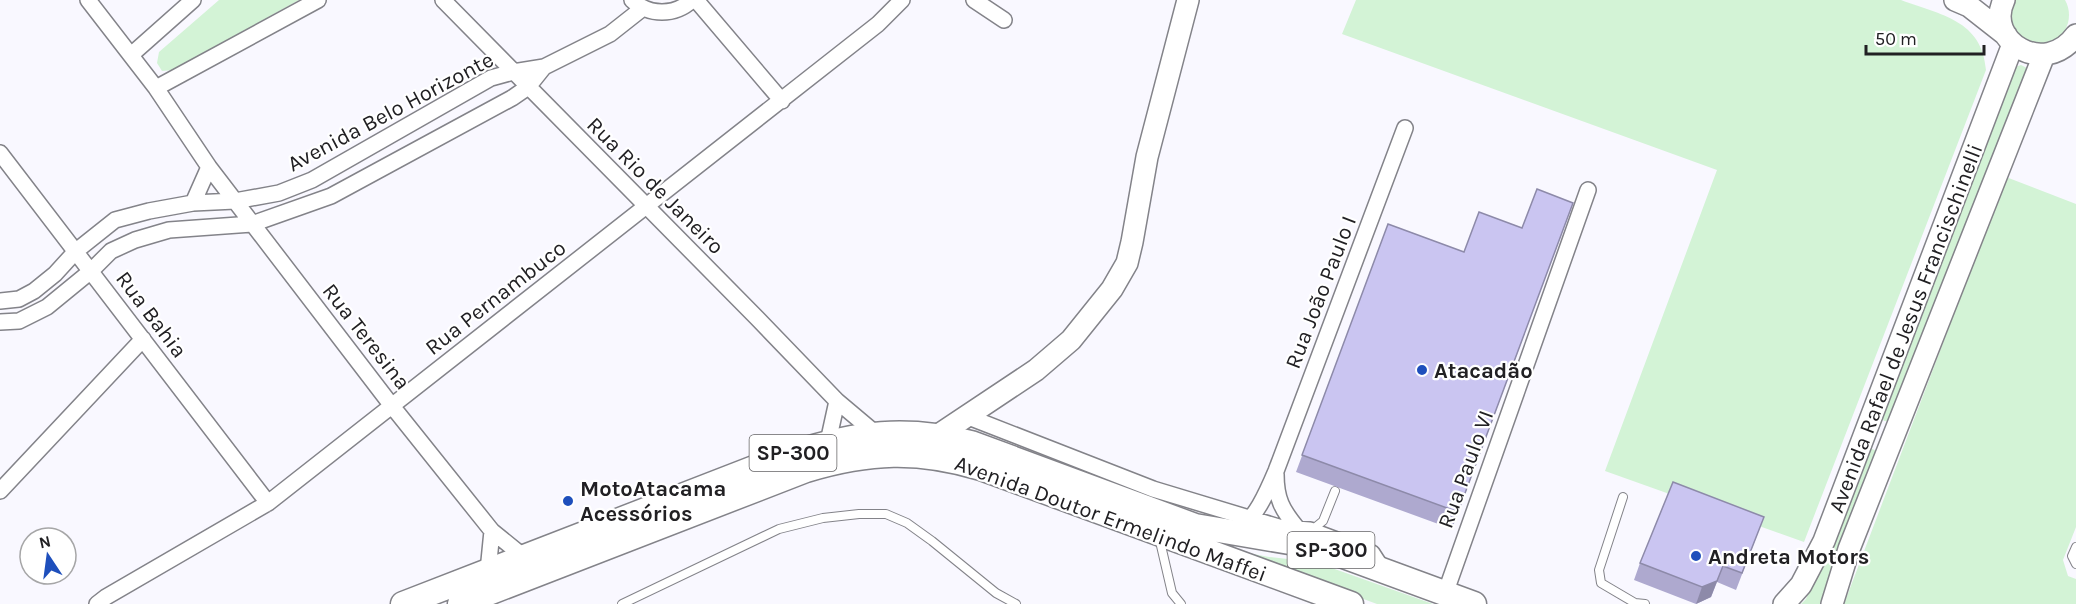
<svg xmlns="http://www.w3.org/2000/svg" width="2076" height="604" font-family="Karla,sans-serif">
	<rect width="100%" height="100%" fill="#f9f8ff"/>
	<path fill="#d3f3d6" d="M219,0H299L173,70L162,71L157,63L159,52Z
		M1356,0H1901C1941,15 1982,20 1986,70L1804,542L1605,471L1717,170L1342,34Z
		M2015,0H2065C2069,7 2070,15 2068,23C2056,61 1997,45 2015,0Z
		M2021,65L2027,68L2028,73L1892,421H1884L1881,416L2015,67Z
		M2006,177L2076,204V527L2063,560L2068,576L2076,579V604H1844Z
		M1872,449L1877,451L1878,455L1820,604H1801L1806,599L1866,450Z
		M1227,549L1269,557L1315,562L1433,604H1377Z"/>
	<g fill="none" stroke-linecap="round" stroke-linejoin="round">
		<g stroke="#838389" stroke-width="10">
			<path id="lane" d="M1623,497L1599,570L1601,583L1635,603L1645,604
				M1312,530L1323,521L1335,491
				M1159,537L1172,593L1181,604
				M2076,547L2072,556L2076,564
				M622,604L779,529L823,518L859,514H886L907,523L932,541L996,593L1016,604"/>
		</g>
		<g stroke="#838389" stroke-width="18">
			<path id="street" d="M88,0L156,88L209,167L392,406L492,531L524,557
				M443,0L757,318L837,401L875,433
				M632,0C649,16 675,16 692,0
				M696,0L782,101
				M974,0L1004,20
				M131,55L193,0
				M156,88L318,0
				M0,153L268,503
				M193,203L209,167
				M0,301L19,299L34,291L55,274L76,251L115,220L149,211L193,203L235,201L279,193L312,180L491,78L513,72L544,67L610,34L643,8
				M0,322L19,321L47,307L91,271L111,251L135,240L169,230L252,224L331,196L512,98L528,87L544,67
				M966,416L1153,489L1282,528
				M828,442L837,401
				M1276,474C1276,499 1282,510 1298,529
				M0,491L143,339
				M1273,530L1282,528L1310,530L1334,539L1372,553L1383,570
				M1237,534C1257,514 1265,497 1276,471L1405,128
				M488,571L492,531
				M1445,594L1588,190
				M97,604L106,597L268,503L878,24L902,0"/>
		</g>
		<g stroke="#838389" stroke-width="24">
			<path id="secondary" d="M1955,0L1969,6L2006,35
				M2004,0C1984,41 2045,78 2076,35
				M937,436L1036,370L1071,340L1112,289L1127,263L1132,242L1147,157L1188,0
				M1784,604L1801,585L1824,541L2013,44
				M1832,604L1849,549L2044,55"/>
		</g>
		<g stroke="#838389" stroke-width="27">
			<path id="primary" d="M403,604L793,453C856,433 906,426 971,443L1195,526L1319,547L1474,604
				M460,604L806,470C869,451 918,449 981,468L1351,604"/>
		</g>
		<use href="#lane" stroke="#fff" stroke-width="8"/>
		<use href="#street" stroke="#fff" stroke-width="15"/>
		<use href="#secondary" stroke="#fff" stroke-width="21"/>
		<use href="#primary" stroke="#fff" stroke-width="24"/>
	</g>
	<path fill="#aea9cf" d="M1573,203L1452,529L1296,472L1388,224L1464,252L1522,228Z
		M1764,517L1736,590L1717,582L1711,597L1696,604L1634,580L1640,563Z"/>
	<path fill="#8d8aa9" d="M1723,566L1711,597L1696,604L1702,587Z"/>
	<path fill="#cac5f1" stroke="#8d8aa9" stroke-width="1.5" d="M1537,189L1573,203L1458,512L1302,455L1388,224L1464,252L1479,212L1522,228Z
		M1673,482L1764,517L1742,573L1723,566L1717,581L1702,587L1640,563Z"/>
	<g fill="#1e4fbc" stroke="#fff" stroke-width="2">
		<circle cx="1422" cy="370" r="6"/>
		<circle cx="568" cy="501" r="6"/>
		<circle cx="1696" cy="556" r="6"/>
	</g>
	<g text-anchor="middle" stroke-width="4.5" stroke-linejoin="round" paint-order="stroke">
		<g fill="#fff" stroke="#646365" stroke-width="1.5">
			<rect x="749.5" y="435" width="87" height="36" rx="4.5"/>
			<rect x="1287.5" y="532" width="87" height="36" rx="4.5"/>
		</g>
		<g font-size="21" font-weight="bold" fill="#212023">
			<text x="793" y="460">SP-300</text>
			<text x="1331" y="557">SP-300</text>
		</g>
		<g font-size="22" fill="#212023" stroke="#fff">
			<text transform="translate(390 111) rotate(-28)" y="8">Avenida Belo Horizonte</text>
			<text transform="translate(656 185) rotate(45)" y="8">Rua Rio de Janeiro</text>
			<text transform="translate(1320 292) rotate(-69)" y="8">Rua João Paulo I</text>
			<text transform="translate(495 297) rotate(-38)" y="8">Rua Pernambuco</text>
			<text transform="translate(152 314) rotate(53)" y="8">Rua Bahia</text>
			<text transform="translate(1905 328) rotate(-69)" y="8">Avenida Rafael de Jesus Francischinelli</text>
			<text transform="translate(367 336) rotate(52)" y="8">Rua Teresina</text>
			<text transform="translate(1465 469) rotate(-70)" y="8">Rua Paulo VI</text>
			<text transform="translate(1111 518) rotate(20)" y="8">Avenida Doutor Ermelindo Maffei</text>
		</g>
		<g font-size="22" font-weight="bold" fill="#212023" stroke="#fff" text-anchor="start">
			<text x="1434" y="378">Atacadão</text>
			<text x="580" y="496">MotoAtacama<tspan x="580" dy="25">Acessórios</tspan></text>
			<text x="1708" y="564">Andreta Motors</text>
		</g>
	</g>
	<g transform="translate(48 556) rotate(347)"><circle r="28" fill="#ffffff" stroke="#a6a6a7" stroke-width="1.5"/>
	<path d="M0-4.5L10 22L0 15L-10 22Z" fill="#1e4fbc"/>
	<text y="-9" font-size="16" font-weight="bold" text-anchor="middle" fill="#212023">N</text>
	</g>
	<path d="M1866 45v9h118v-9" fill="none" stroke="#212023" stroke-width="3"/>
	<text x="1875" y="45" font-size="18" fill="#212023" stroke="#ffffff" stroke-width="4.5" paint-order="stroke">50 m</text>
</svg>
